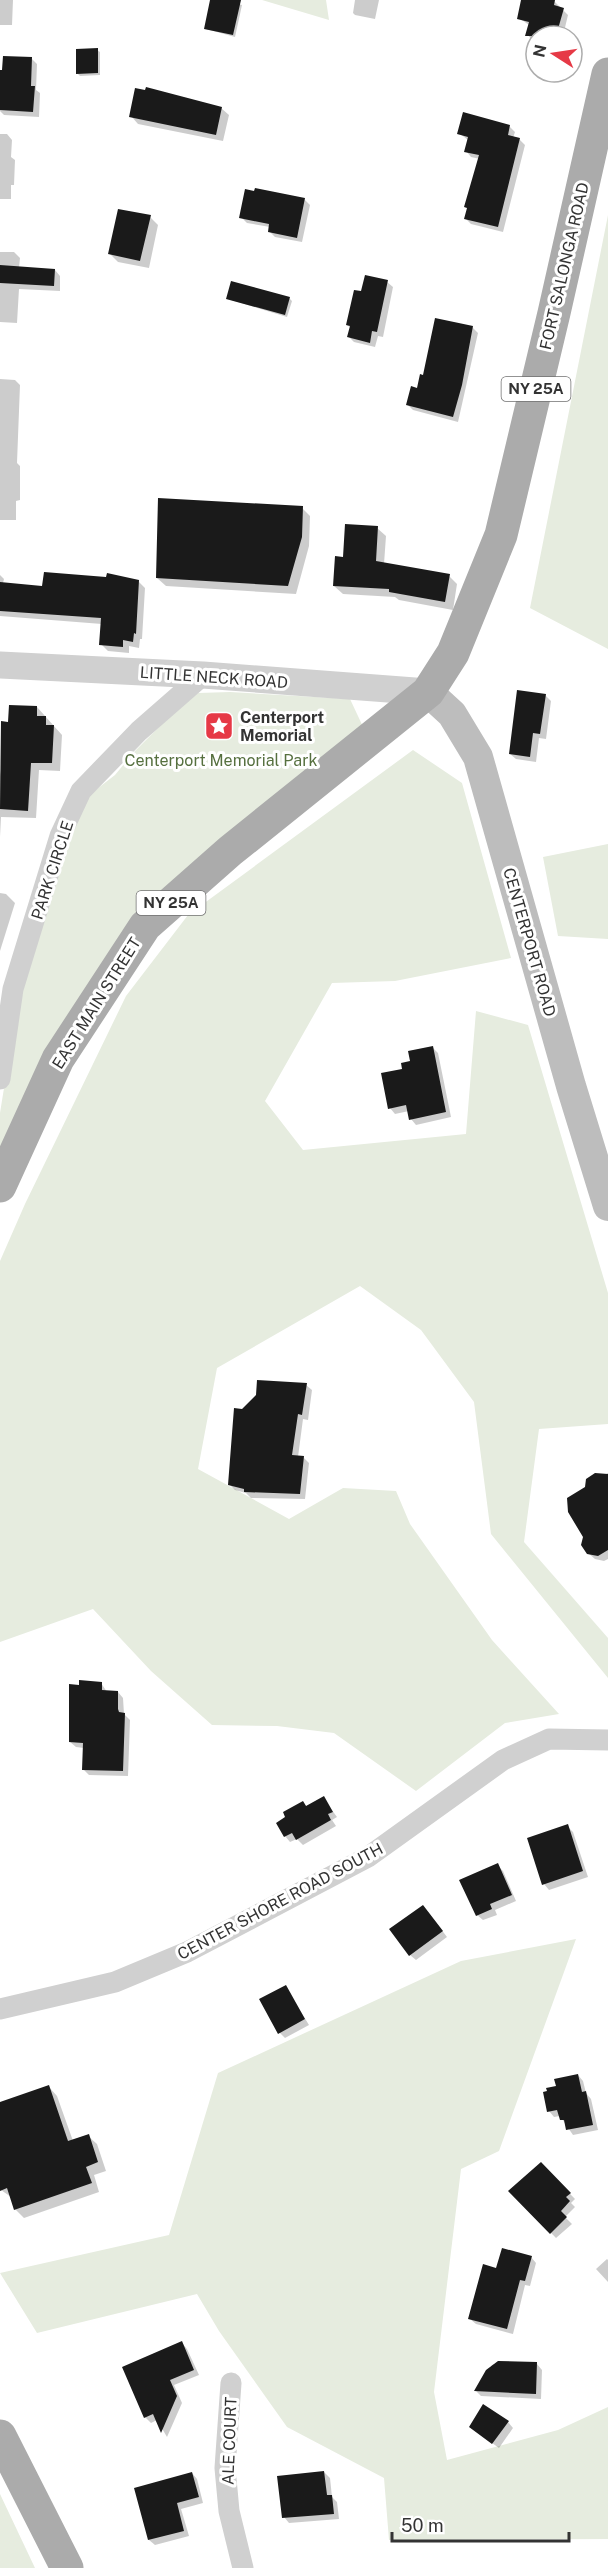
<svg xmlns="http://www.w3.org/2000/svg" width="608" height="2568" font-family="'Public Sans',sans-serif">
	<rect width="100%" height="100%" fill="#fff"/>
	<path fill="#e6ecdf" d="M262,0H326L329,20Z
		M608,215V649L530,608Z
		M230,692L350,699L365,731L144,915L0,1171V1113L19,995L84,799L115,775L134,752L171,715L198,693Z
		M413,750L462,783L511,958L395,981L332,983L265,1101L303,1150L466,1134L476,1011L528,1025L608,1293V1424L539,1429L524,1542L608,1638V1678L491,1534L474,1402L421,1330L360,1286L217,1368L198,1469L289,1519L343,1488L396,1491L410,1524L492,1640L559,1714L505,1723L416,1791L334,1733L277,1726L212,1725L151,1671L93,1609L0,1642V1261L25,1204L126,996L188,915Z
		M608,844V939L558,936L543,857Z
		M576,1939L499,2151L461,2169L434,2392L447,2460L558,2430L608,2407V2539L389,2540L384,2478L287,2427L219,2331L197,2294L37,2333L0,2273L169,2235L218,2073L461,1961Z
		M0,2494L35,2568H0Z"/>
	<path fill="#0003" d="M0,0H13L12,25H0Z
		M212,0H225L242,5L235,37L206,29Z
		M355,0H379L375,19L355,15L353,13Z
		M522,0L554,1L568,15L563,36H536V41L532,40L527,34L529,25L519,18Z
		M97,50L100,52V75L80,76L77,73Z
		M31,58L37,64L36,90L40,93L39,117L4,115L0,111V85Z
		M221,108L229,115L223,141L138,124L131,116Z
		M509,126L515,132L513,138L519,139L525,145L503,232L471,224L466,219L480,159L471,157L466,151L468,140L459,133Z
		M0,134H7L12,140L11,157L15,160L14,185H11V199H0Z
		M304,199L310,205L302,242L275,237L269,231L270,227L247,223L241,217Z
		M150,217L158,225L149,268L118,262L110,254Z
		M0,252H14L20,258L19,268L55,270L60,276V291L19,289L17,323L0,322Z
		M387,282L393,287L383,337L378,336L375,347L354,342L349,337L351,328L347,325L362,293Z
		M289,298L292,301L287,317L228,299Z
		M472,327L478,333L458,422L413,410L408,405L424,377Z
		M0,379L15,380L20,385L17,463L20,466V500L16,501V520H0Z
		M302,508L310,516L309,546L296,594L166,586L157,578Z
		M377,528L386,536L384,564L449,576L457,584L453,610L399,600L395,597L343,594L334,586L345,558Z
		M0,575L4,579L3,583L44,587L138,581L145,588L142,639H140L139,648L129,646V653L108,651L101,644L102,624L0,616Z
		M545,695L551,701L546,739L539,738L536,762L516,759L510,754Z
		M37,707L62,735L60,771L39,770L36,818L1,817L0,837V776L9,723Z
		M0,893L6,894L15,903L0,951Z
		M432,1047L438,1053L451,1117L416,1125L411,1119L409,1111L395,1114L390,1108L404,1070Z
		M306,1385L312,1390L308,1420L303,1419L298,1457H303L309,1463L305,1499L251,1498L246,1493L235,1490L229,1484L243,1410Z
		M608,1473V1559L604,1561L595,1559L588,1553L605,1475Z
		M101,1683L107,1692H118L123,1698L124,1714L130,1720L128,1776L89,1775L84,1770V1748L76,1747L70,1742Z
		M323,1798L337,1817L332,1820L336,1826L303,1845L297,1839L290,1842L285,1836L303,1802L307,1807Z
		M567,1826L573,1832L588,1877L549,1890L544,1884Z
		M497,1865L503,1871L516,1901L495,1910L497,1915L483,1920L477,1915Z
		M428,1912L447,1937L416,1960L410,1955Z
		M285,1986L309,2025L285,2038L280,2033Z
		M578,2075L583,2081L586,2093L591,2099L598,2130L573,2135L560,2116L554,2117L549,2111L557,2087Z
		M49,2087L57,2096L73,2141L88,2136L97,2144L106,2171L94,2175L99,2192L24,2218L15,2209L11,2197L1,2190L0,2186V2104Z
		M541,2164L575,2199L571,2203L575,2207L565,2217L572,2224L556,2238L510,2191Z
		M531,2257L536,2263L530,2286L525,2285L513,2334L476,2324L470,2319L497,2270Z
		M607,2259L608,2260V2282L596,2269Z
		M182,2343L187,2349L199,2375L174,2385L182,2403L167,2437L157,2420L151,2423L145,2417L124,2368Z
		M498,2363L537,2364L542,2370L541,2399L481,2396L476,2391L492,2365Z
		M508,2422L513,2428L499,2448L470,2427Z
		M324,2472L330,2478L332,2497L337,2502L339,2519L289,2523L284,2517Z
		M192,2473L197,2479L203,2503L181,2509L189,2536L155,2545L149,2540Z"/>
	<path fill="#1a1a1a" d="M210,0H241L233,35L204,29Z
		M521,0H555L554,5L564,8L556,36H525L529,22L517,19Z
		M98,48V73L76,74V49Z
		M3,56L32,57L31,86H35L33,112L0,110V70H2Z
		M146,87L222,107L216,135L129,117L135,88L145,90Z
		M463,112L510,125L508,135L520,138L498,227L464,219L467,208L464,207L479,155L464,152L468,137L457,134Z
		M255,188L305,198L297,238L268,232L269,224L239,218L245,189L254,191Z
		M118,209L151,215L140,261L108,254Z
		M0,265L55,269L54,286L0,283Z
		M365,275L388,280L377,332L372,331L370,343L347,337L350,326L346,325L354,290L361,291Z
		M231,281L290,297L285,315L226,299Z
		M435,318L473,326L462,385L453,417L406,405L411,386L417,388L420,374L423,375Z
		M158,498L303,506L302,537L288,586L156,578Z
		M345,524L378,526L376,561L450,574L445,602L389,592V589L333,586L335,556L343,557Z
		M44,572L106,577L107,573L139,580L136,634L134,633L133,642L123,640V647L99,645L101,618L0,611V582L42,586Z
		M517,690L546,694L540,734L533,733L530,757L509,754Z
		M9,705L37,706V716H46V725H54L52,763H31L28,811L0,809L1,721L8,722Z
		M433,1046L446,1112L409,1120L406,1105L388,1109L381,1073L402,1069L401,1063L410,1061L408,1051Z
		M257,1380L307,1383L302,1415L298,1414L292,1455L304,1456L300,1494L244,1492V1489L228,1485L234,1408L242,1409L256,1395Z
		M595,1473L608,1474V1550L598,1556L587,1554L581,1545L583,1537L568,1512L567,1498L585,1487L586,1479Z
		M79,1680L102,1682V1690L118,1691V1709L119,1712L125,1713L123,1771L82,1770L83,1743L69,1742V1684L79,1685Z
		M324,1796L333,1812L328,1814L331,1820L296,1840L292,1833L284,1837L276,1823L285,1817L283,1812L303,1801L306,1806Z
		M568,1824L583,1871L542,1885L527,1838Z
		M498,1863L512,1895L490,1904L492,1909L476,1916L459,1880Z
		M423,1905L443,1931L409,1956L389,1929Z
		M286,1985L305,2019L278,2034L259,1999Z
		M578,2074L582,2092L586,2091L593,2125L566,2130L564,2120H560L557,2110L547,2112L543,2092L547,2091L546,2088L556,2086L554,2079Z
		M49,2085L68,2141L89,2134L98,2162L86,2167L92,2183L14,2210L7,2188L0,2191V2102Z
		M541,2162L571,2193L566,2197L570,2201L561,2211L567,2217L550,2234L508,2191Z
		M502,2248L532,2256L525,2281L520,2280L507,2329L468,2319L483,2264L496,2268Z
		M182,2341L194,2370L170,2380L177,2396L161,2433L153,2414L144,2418L122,2367Z
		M498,2361L537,2362L536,2394L474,2391L486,2370Z
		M483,2404L509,2421L492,2444L469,2427Z
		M324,2471L327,2495H332L334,2514L282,2518L277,2476Z
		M192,2472L199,2497L177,2503L184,2531L148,2540L134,2488Z"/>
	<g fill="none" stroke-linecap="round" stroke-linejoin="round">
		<path stroke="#d0d0d0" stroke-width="21" d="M0,1079L13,989L60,836L81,791L139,731L203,675
			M0,2009L115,1982L187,1952L368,1857L503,1760L549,1739L608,1740
			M231,2383L225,2468L229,2511L243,2568"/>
		<path stroke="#d0d0d0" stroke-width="27" d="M0,665L203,675L428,692"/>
		<path stroke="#bdbdbd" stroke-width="30" d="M428,692L452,714L478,757L571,1086L608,1206"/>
		<path stroke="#ababab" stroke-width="33" d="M0,1186L58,1059L145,926L230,851L428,692L453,653L501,535L554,313L608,74
			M0,2436L67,2568"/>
	</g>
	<defs>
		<g id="sight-square" transform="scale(1.5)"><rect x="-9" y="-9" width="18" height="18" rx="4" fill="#e63946" stroke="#fff"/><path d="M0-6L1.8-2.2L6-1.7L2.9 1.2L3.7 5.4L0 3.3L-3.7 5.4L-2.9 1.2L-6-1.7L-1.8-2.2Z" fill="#fff"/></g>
	</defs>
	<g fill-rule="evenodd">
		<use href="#sight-square" x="219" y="726"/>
	</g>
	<g text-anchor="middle" stroke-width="6" stroke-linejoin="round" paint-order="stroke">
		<g fill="#fff" stroke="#707070" stroke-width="1.5">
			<rect x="501.5" y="377" width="69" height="24" rx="4.5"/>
			<rect x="136.5" y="891" width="69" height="24" rx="4.5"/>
		</g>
		<g font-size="15" font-weight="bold" fill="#333">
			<text x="536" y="394">NY 25A</text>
			<text x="171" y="908">NY 25A</text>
		</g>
		<g font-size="16" fill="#333" stroke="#fff">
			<text transform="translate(564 266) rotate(-77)" y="6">FORT SALONGA ROAD</text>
			<text transform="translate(214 677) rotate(4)" y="6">LITTLE NECK ROAD</text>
			<text transform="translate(52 870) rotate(-72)" y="6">PARK CIRCLE</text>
			<text transform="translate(530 942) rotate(74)" y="6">CENTERPORT ROAD</text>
			<text transform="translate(96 1003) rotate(-58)" y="6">EAST MAIN STREET</text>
			<text transform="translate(280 1901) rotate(-28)" y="6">CENTER SHORE ROAD SOUTH</text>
			<text transform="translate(229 2441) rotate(-88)" y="6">ALE COURT</text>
		</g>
		<g font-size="16" font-weight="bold" fill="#333" stroke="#fff" text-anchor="start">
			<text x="240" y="723">Centerport<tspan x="240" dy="18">Memorial</tspan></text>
		</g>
		<g font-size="16" fill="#56703f" stroke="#fff">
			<text x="221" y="766">Centerport Memorial Park</text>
		</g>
	</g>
	<g transform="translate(554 54) rotate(282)"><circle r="28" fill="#ffffff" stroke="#adadad" stroke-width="1.5"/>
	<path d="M0-4.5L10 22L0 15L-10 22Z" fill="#e63946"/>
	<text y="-9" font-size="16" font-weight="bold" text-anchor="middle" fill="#333333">N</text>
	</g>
	<path d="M392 2532v9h177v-9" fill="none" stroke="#333333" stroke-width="3"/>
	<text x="401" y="2532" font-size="18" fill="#333333" stroke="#ffffff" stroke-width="4.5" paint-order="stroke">50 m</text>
</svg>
